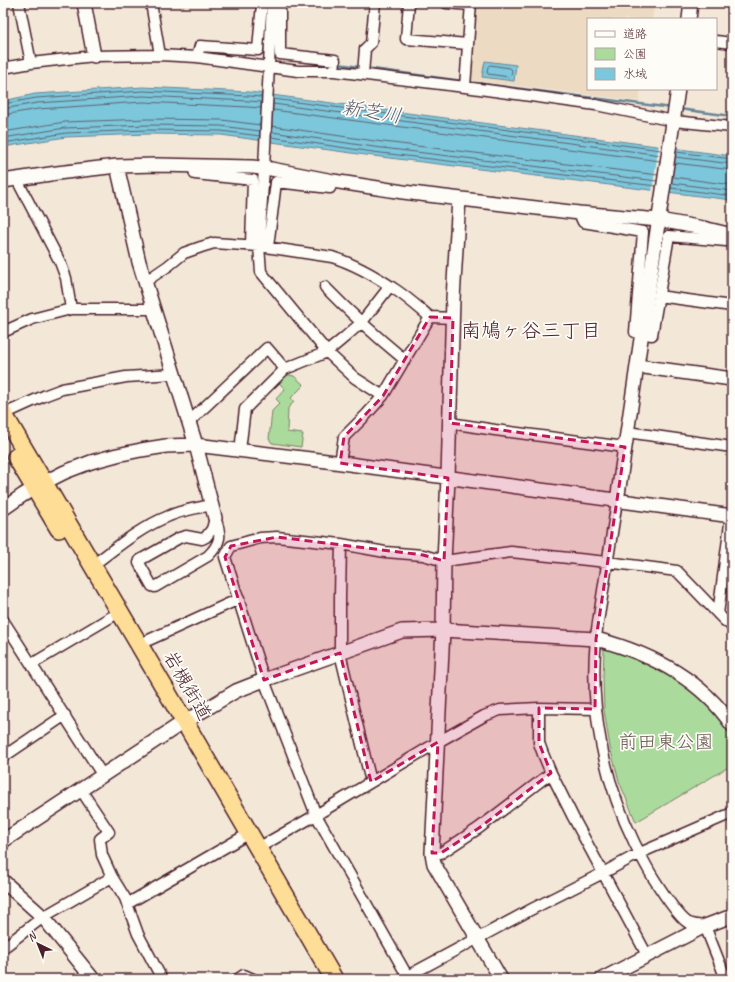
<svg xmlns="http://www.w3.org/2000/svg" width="735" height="982" font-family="Caveat,'Klee One',sans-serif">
	<rect width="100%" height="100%" fill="#f3e8d8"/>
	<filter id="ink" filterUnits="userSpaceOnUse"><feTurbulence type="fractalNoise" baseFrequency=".025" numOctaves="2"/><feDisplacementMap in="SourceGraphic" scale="8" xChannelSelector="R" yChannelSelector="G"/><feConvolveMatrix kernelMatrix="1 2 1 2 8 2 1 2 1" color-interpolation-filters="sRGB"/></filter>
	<g filter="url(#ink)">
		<path fill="#ecdac2" d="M474,3H655L652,19H588V89H641L639,101L470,80Z"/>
		<path fill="#aadb9c" stroke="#7a7d64" d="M283,374L294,376L304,385L291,398L294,402L288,408L287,432L303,434L301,447L272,443L269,439L272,411L280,403L276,399L285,389L276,380Z
			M608,647L657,667L698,694L720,719L732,736V765L636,822L619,781L610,747L604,710L603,679L604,649Z"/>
		<path fill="#7bc7db" stroke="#678495" d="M485,61L516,65L514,81L482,77Z
			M143,87L249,92L732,156V200L373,156L221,135L149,134L66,137L3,147V101L35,94Z"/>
		<path fill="#f3e8d8" d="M659,144L674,146L668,194L652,192Z"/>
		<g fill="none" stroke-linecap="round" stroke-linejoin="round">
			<path stroke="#5e6271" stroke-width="1" d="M490,65L510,68L512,70L511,75L509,77L488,74L487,72L488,67Z
				M273,99L661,150
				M3,104L36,98L143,91L249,96L261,97
				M273,104L661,155
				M3,109L37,103L143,96L249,101L261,102
				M273,110L660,161
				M3,115L38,109L143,102L248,107L261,108
				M272,126L375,141L658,175
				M3,132L65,122L148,119L222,120L260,125
				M272,132L374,147L657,181
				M271,137L373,152L656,186
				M3,138L65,128L148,125L221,126L260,131
				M3,143L66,133L148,130L221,131L260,136
				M676,152L732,159
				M675,157L732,164
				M675,163L732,170
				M673,177L732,185
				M672,183L732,191
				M671,188L732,196"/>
			<path stroke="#678495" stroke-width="2.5" d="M338,64L360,67
				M365,68L463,81
				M468,82L672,108
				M679,109L732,116"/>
			<g stroke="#4a1f2b" stroke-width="13">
				<path id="minor" d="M19,3L31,63
					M151,3L160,55
					M272,3L264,168L259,246L261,272L327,352L355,378L383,396
					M280,3V54L335,60L334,71
					M409,3L406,39L468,44
					M446,3L471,5
					M716,41L732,43
					M197,57L200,46L258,50L262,3
					M3,68L31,63L94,56L160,55L197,57L269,67L298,71H334L465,87L596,105L674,121L732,127
					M363,74L365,49L371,43L375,3
					M465,87L471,3
					M193,166L195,174L253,180L251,245
					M16,178L60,262L66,278L71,309
					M579,213L583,222L643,232L635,332L652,335L669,236L726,241L732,236
					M268,247L276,182L330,188L333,181
					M146,281L168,266L184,253L201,247L214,243L259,246L332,257C355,264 377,277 396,290C408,298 419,308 430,317
					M325,287C350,313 377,337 405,360
					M658,296L732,306
					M3,332L32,319L71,309H154
					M4,414L46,395L62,389L126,377L174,374
					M189,422L267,348L285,369
					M450,423L495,430L625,447
					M627,432L732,447
					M240,450L245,409L285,369L327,352L345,337L362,322L390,286
					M340,463L344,437L366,415L383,396L430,317L453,318
					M617,501C612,533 607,565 602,597C600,611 597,625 596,639C589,709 604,781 635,844C641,856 647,868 654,879C661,890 677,915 687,922C692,925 699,925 705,926L726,979
					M215,518C222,535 221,543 208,556L155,587L152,586L139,563L140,560L179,538L186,536L202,539L206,537L212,529Z
					M341,544L340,597V653L371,782
					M93,565C117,547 141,527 169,516C182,510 198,508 212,505
					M718,614L731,516
					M3,620L103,776
					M140,644L239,599
					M32,664L111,617
					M539,708V743L543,754L551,773L573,817L647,955
					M3,757L65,715
					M81,790L109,832L100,839L102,855L112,877L125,898L138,934L162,979
					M258,848L316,815L438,742L484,716L500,710L539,708L595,709
					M432,853H441L479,828L551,773
					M127,904L241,838
					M3,948L43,917L112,877
					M238,979L244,975L253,979
					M402,979L534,908L603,873L640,853L732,813
					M409,979L316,815L264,680L225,557L231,546L260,538L277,537L341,544L385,552L423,555L444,561L511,552L607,562L677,571L724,620L732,626"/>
			</g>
			<g stroke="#4a1f2b" stroke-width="16">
				<path id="tertiary" d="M84,3L94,56
					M689,19L691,3
					M117,166L139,262L196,445L215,518
					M3,181L57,173L117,166L157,165L252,167L271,169L333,181L403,192L579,213L659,220L703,228L732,235
					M459,199L453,299L448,478L444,561L443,630L432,853L434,864L501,979
					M637,366L732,379
					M617,501L678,89
					M3,509L23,495L45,482L65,472L91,462L117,455L141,450L166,446L196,445L327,461L732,516
					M3,841L176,727L236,691L264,680L402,631L443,630L596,639C650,653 700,678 732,725
					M3,881L43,917L93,979
					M602,979L705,926L732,916"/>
			</g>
			<g stroke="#4a1f2b" stroke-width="20">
				<path id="trunk" d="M3,413C115,601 224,790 334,979
					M16,457L59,529"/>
			</g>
			<use href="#minor" stroke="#fdfcf7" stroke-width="10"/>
			<use href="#tertiary" stroke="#fdfcf7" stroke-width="13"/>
			<use href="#trunk" stroke="#fedd96" stroke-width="17"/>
		</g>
	</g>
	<path fill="#c2185b" fill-opacity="0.2" stroke="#c2185b" stroke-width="3" stroke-dasharray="8 5" stroke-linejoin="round" d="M430,317L453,318L450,423L625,447L596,639L595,709L539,708V743L551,773L479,828L441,853H432L438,742L371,782L340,653L264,680L225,557L231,546L277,537L423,555L444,561L448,478L340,463L344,437L383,396Z"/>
	<g text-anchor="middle" stroke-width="3.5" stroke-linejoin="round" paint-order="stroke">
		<g font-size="19" fill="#4a1f2b" stroke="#fdfcf7">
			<text transform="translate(188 685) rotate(60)" y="7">岩槻街道</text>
		</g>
		<g font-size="19" fill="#67574d" stroke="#fdfcf7">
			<text x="666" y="748">前田東公園</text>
		</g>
		<g font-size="20" font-style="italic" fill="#5b5a69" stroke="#fdfcf7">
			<text transform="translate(372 111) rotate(9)" y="7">新芝川</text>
		</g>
		<g font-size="20" fill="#4a1f2b" stroke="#fdfcf7">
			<text x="531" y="337">南鳩ヶ谷三丁目</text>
		</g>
	</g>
	<rect width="735" height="982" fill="none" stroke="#fdfcf7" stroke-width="16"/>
	<rect x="8" y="8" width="719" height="966" fill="none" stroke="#4a1f2b" stroke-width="1.5" filter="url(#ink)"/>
	<rect x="587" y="18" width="130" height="72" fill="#fdfcf7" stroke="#b5a4a5"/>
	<rect x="595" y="31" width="20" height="6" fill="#fdfcf7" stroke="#b5a4a5"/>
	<text x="623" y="38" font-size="12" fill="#4a1f2b">道路</text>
	<rect x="595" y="48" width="20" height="12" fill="#aadb9c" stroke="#b5a4a5"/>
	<text x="623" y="58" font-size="12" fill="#4a1f2b">公園</text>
	<rect x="595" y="68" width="20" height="12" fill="#7bc7db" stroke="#b5a4a5"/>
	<text x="623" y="78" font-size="12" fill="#4a1f2b">水域</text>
	<g transform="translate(38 944) rotate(317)" stroke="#fdfcf7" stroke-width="3" paint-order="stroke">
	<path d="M0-3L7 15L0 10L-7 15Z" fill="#4a1f2b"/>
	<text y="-6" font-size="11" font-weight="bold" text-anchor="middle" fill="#4a1f2b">N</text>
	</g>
</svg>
